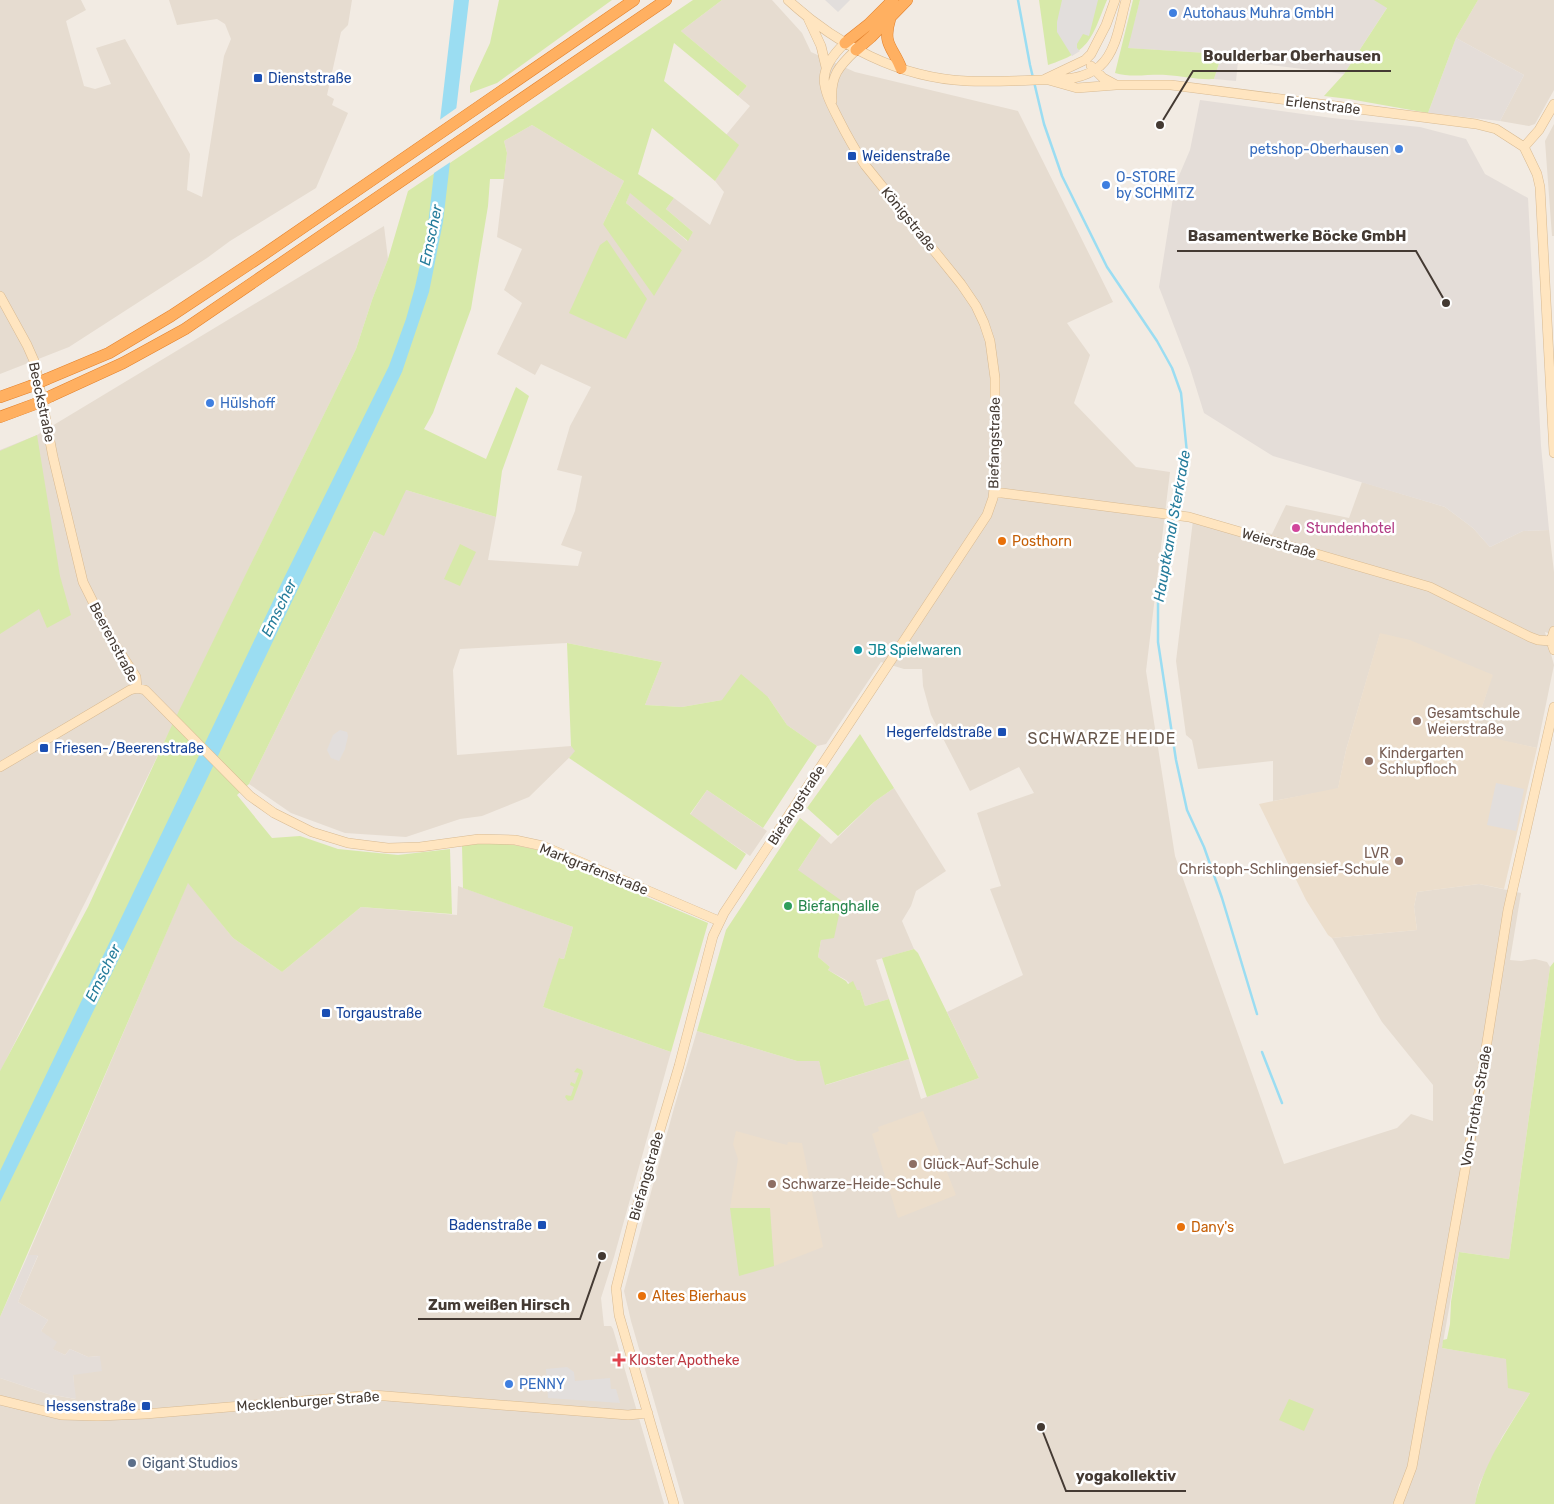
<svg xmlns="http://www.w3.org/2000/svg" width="1554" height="1504" font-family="Rubik,sans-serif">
	<rect width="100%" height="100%" fill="#f2ebe3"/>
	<path fill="#e6dcd0" d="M0,0H81L86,10L66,21L84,86L95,89L111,84L96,48L125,39L190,154L187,190L202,197L224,56L231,39L225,24L217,19L177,25L169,0H352L348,25L341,32L327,95L334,99L332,105L348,113L316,188L230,241L207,258L69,347L0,374Z
		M722,0H772L802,33L811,52L855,72L1018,111L1113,302L1067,323L1090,355L1074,403L1136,467L1170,472L1146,671L1175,856L1284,1164L1397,1128L1411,1114L1433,1121V1085L1382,1022L1332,938L1417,930L1414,907L1417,892L1479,884L1521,893L1510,960L1521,961L1535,959L1547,962L1550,967L1509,1259L1459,1252L1442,1348L1507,1359L1530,1393L1502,1437L1479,1485L1475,1504H684L631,1321L624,1291L674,1108L697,1031L797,1061H819L826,1085L909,1059L921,1099L979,1078L947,1012L1023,975L990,889L1001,886L977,813L1034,793L1019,767L970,791L931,715L923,686L922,669H904L881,662L826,744L817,746L787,725L768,697L722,700L682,707L645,705L662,662L567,643L460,649L453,670L457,755L571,746L576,751L529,797L482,816L460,819L406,837L345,833L291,813L249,784L396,487L496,517L488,560L578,566L582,552L561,545L575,511L582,476L557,470L570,426L591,387L541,364L535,375L497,354L522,303L504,290L522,249L497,237L507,153L504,141L532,125L624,181L603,224L682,250L626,203L630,192L687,241L693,232L666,209L674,198L710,225L724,192L715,181L738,145L726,135L750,106L738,96L747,86L681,31Z
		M1478,0H1554V90L1535,124L1529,126L1500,121L1524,75L1456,38Z
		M1554,124V236H1552L1545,141Z
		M384,226L388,259L372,300L356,349L117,839L0,1072V450L37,435Z
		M1362,482L1445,507L1473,528L1490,547L1523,531L1549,530L1554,572V635L1545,632L1554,665L1537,748L1475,735L1482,707L1492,675L1380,634L1346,750L1338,789L1273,801V761L1198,769L1192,740L1186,735L1176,661L1193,520L1272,534L1286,505L1349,518Z
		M894,788L946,871L916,891L911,906L902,921L914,949L876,960L889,999L865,1006L860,990H857L846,980L828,970L830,967L818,957L821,940L798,870L821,835L831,844L874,802Z
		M707,790L767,831L750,856L690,815Z
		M188,882L233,938L282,972L361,907L457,915L458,886L573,927L564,959L560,958L543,1007L671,1052L614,1257L601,1298L604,1326H611L613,1329L664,1504H0V1378L48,1394L75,1399L73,1374L100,1356L88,1357L70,1349L65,1355L52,1349L41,1331L48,1320L18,1302L38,1256L28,1255Z"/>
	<path fill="#e4ddd8" d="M1140,0H1392L1344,74L1238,61L1236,81L1214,79L1222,54L1127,48Z
		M1456,38L1524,75L1500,121L1428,113Z
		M1200,100L1332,118L1420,127L1466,139L1485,174L1528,198L1541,446L1549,530L1523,531L1490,547L1473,528L1445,507L1273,456L1204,413L1190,368L1159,287L1175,185L1190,150Z
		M28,1255H38L18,1302L48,1320L41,1331L57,1342L53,1349L65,1355L70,1349L88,1357L100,1356L102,1371L73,1375L76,1399L48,1394L0,1378V1317Z"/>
	<path fill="#ecdecc" d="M1380,633L1410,640L1493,675L1482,707L1475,734L1537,748L1504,889L1479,884L1417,892L1414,907L1417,930L1332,938L1328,935L1306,900L1259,804L1338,788L1346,750Z
		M923,1111L956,1195L898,1218L872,1134L879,1131L878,1127Z
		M736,1131L787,1145L788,1142L802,1143L823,1247L774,1266L770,1209L730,1208L738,1159L733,1144Z"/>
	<path fill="#d7e9a9" d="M499,0H612L497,83L470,93V86L490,43Z
		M693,0H722L681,31L747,86L738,96L674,43L664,81L739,145L715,181L652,128L638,174L674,198L666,209L693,232L688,241L630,193L626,203L682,250L654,296L603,224L624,181L532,125L504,141L507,153L504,179H490L488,206L471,309L433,413L424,429L486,459L516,387L529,396L502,471L496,517L406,490L384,536L374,531L249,784L237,795L272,838L300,836L338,849L398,855L450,849L452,914L361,907L282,972L233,938L188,883L0,1317V1071L88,907L172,725L356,349L372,300L388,259L408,191Z
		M1039,0H1107C1091,39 1091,51 1048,65Z
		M1133,0H1140L1128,48L1222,54L1214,79C1198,80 1183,76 1166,75C1149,74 1131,78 1115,73Z
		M1374,0H1478L1456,38L1428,113L1349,99L1324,96L1344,74L1387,8Z
		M607,240L647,299L626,339L569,313L600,245Z
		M37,435L60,576L71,615L47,628L39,609L0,634V451Z
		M460,544L476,552L460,586L444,579Z
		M567,643L662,662L645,705L682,707L722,700L741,674L768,697L787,725L817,746L763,828L707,790L690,814L746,854L736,870L569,758L575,751L571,746Z
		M860,734L894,788L874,802L838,836L807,808Z
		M800,818L821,835L798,870L842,901L834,938L821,940L818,957L830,967L828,970L846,981L848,984L853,981L857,990H860L865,1006L889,999L909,1059L825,1085L819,1061H797L697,1031L726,930Z
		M499,842L538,850L589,873L708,923L671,1052L543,1007L559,958L564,959L573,927L463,888L462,845Z
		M914,949L918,953L979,1078L927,1097L882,958Z
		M1554,962V1504H1475C1483,1463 1509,1428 1530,1393L1508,1388L1506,1359L1442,1348L1443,1340L1447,1339L1450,1324L1451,1302L1459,1252L1509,1259L1550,967Z
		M577,1068L582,1070L583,1073L573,1100L568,1101L565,1097L566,1095L571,1096L574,1087L570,1085L571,1082L575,1084L579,1073L574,1072Z
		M730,1208H770L774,1266L739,1276Z
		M1289,1399L1314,1409L1304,1431L1279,1420Z"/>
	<path fill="#e2dedc" d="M825,0H850L838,12Z
		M1062,0H1098L1089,36L1083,34L1077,44V48L1080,51L1072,56L1057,32V22Z
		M340,730L347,732L348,736L345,749L339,761L331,758L327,750L333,735Z
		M1496,783L1524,789L1516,831L1487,825Z
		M567,1367L574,1372L575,1381L610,1378L611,1389H616L620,1403L548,1398L546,1369Z"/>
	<path fill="#9bddf2" d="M454,0H469L443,222L429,292L402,372L205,783L0,1202V1171L284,578L389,366L406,319L415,287L427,233Z"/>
	<path fill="#f2ebe3" d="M458,107L452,161L431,175L438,121Z"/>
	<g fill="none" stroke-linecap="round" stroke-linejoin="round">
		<path stroke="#9bddf2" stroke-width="2.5" d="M1018,0L1030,65L1044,124L1062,176L1107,267L1157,341L1172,368L1181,393L1187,453L1183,483L1158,588V642L1176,760L1187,810L1204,847L1222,898L1257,1014
			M1262,1052L1282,1103"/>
		<g stroke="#d8ba92" stroke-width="10">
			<path id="secondary" d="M788,0C837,45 899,78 967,81C989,82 1012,81 1035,80C1057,79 1081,82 1100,66C1117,51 1120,21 1126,0
				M808,18L821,46L826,67
				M1091,66L1103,78L1116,85
				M1045,79L1077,88L1116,85H1171L1476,124L1496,129L1524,147
				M1045,79L1085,60L1091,54L1106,25L1115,0
				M832,101C830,76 839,66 856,50
				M1524,147L1537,174L1540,187L1554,453
				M1524,147L1539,130L1554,104
				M0,296L27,345L35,363L53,457L83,582L112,640L136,677L137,688
				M994,492L1189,517L1430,587L1530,637L1538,640L1551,641
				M1554,631L1551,641L1554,650
				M0,767L130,690L137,688L145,690L250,796L274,813L312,832L348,843L388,848L420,847L479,839L515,840L543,846L719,921
				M0,1400L61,1415L98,1416L145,1414L373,1395L628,1415L648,1413
				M674,1504L619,1315L616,1288L634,1217L679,1066L713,936L724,913L987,515L993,498L995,479V378L990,341L984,323L976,306L961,284L865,165C855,150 846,134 838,118C821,85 816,71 845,43
				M1398,1504L1412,1467L1480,1086L1508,910L1554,707"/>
		</g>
		<g stroke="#e3812c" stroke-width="12">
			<path id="highway" d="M890,19C882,45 893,47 901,68
				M845,43L869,24L893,0
				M856,50L871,37L907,0
				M47,379L109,353L171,316L263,255L634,0
				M51,396L123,363L185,329L666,0
				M0,397L31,386
				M0,417L35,404"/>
		</g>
		<use href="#secondary" stroke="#ffe5c0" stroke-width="9"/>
		<use href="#highway" stroke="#ffb061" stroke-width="11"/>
		<g stroke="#e3812c" stroke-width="12" stroke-linecap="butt">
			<path id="highway-bridge" d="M31,386L47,379
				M35,404L51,396"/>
		</g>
		<use href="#highway-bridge" stroke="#ffb061" stroke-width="11"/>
	</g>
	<g fill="#3f7fe0" stroke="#fff" stroke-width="2">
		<circle cx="1173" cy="13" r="5"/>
		<circle cx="1399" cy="149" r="5"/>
		<circle cx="1106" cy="185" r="5"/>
		<circle cx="210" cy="403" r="5"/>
		<circle cx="509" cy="1384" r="5"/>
	</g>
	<g fill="#1a4fb4" stroke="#fff" stroke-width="2">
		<rect x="253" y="73" width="10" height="10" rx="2.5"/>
		<rect x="847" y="151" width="10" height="10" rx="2.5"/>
		<rect x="997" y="727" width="10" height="10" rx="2.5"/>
		<rect x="39" y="743" width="10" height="10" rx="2.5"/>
		<rect x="321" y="1008" width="10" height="10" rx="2.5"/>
		<rect x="537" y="1220" width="10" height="10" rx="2.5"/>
		<rect x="141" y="1401" width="10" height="10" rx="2.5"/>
	</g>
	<circle fill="#d1479c" stroke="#fff" stroke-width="2" cx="1296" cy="528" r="5"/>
	<g fill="#e8710a" stroke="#fff" stroke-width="2">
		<circle cx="1002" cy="541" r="5"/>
		<circle cx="1181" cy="1227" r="5"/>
		<circle cx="642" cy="1296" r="5"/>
	</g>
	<circle fill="#0f9aa8" stroke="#fff" stroke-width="2" cx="858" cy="650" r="5"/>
	<g fill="#8d6e63" stroke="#fff" stroke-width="2">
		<circle cx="1417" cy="721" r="5"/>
		<circle cx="1369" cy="761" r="5"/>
		<circle cx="1399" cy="861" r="5"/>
		<circle cx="913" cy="1164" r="5"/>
		<circle cx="772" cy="1184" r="5"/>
	</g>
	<circle fill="#2e9e5b" stroke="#fff" stroke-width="2" cx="788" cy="906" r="5"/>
	<path fill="#e0444e" stroke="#fff" stroke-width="2" d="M616.5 1352.5h5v5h5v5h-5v5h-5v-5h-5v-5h5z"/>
	<circle fill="#5c6f8a" stroke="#fff" stroke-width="2" cx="132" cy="1463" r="5"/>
	<g text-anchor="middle" stroke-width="5" stroke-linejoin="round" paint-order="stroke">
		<g font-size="14" fill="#366cbe" stroke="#fff" text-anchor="start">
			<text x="1183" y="18">Autohaus Muhra GmbH</text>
			<text x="1389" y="154" text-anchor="end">petshop-Oberhausen</text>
			<text x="1116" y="182">O-STORE<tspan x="1116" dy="16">by SCHMITZ</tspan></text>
			<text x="220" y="408">Hülshoff</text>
			<text x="519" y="1389">PENNY</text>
		</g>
		<g font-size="14" fill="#164399" stroke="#fff" text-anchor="start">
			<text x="268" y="83">Dienststraße</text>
			<text x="862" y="161">Weidenstraße</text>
			<text x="992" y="737" text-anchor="end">Hegerfeldstraße</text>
			<text x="54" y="753">Friesen-/Beerenstraße</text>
			<text x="336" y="1018">Torgaustraße</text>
			<text x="532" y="1230" text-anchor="end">Badenstraße</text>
			<text x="136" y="1411" text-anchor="end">Hessenstraße</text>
		</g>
		<g font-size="14" fill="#443a33" stroke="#fff">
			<text transform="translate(1323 105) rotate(7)" y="5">Erlenstraße</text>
			<text transform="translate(909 219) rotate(51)" y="5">Königstraße</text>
			<text transform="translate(42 402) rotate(78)" y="5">Beeckstraße</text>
			<text transform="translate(994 443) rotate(-89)" y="5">Biefangstraße</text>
			<text transform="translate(1279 543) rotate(16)" y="5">Weierstraße</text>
			<text transform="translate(114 642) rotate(62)" y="5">Beerenstraße</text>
			<text transform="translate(796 805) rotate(-57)" y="5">Biefangstraße</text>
			<text transform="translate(594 869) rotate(22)" y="5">Markgrafenstraße</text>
			<text transform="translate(1476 1106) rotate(-80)" y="5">Von-Trotha-Straße</text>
			<text transform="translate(646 1176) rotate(-74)" y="5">Biefangstraße</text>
			<text transform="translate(308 1401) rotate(-4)" y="5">Mecklenburger Straße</text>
		</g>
		<g font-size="14" fill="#b23c85" stroke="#fff" text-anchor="start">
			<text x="1306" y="533">Stundenhotel</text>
		</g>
		<g font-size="14" fill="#c56008" stroke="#fff" text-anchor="start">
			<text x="1012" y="546">Posthorn</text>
			<text x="1191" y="1232">Dany's</text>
			<text x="652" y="1301">Altes Bierhaus</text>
		</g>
		<g font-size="14" fill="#0d838f" stroke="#fff" text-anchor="start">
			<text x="868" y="655">JB Spielwaren</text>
		</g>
		<g font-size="14" fill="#785e54" stroke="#fff" text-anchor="start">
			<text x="1427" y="718">Gesamtschule<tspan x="1427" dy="16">Weierstraße</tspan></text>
			<text x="1379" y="758">Kindergarten<tspan x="1379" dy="16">Schlupfloch</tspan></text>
			<text x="1389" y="858" text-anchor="end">LVR<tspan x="1389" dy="16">Christoph-Schlingensief-Schule</tspan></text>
			<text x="923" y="1169">Glück-Auf-Schule</text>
			<text x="782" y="1189">Schwarze-Heide-Schule</text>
		</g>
		<g font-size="14" fill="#27864d" stroke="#fff" text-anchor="start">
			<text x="798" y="911">Biefanghalle</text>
		</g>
		<g font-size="14" fill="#be3a42" stroke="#fff" text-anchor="start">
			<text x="629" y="1365">Kloster Apotheke</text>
		</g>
		<g font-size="14" fill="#4e5e75" stroke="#fff" text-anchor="start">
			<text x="142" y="1468">Gigant Studios</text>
		</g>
		<g font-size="15" font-style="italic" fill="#257c9b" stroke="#fff">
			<text transform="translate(431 235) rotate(-78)" y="5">Emscher</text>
			<text transform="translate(1172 526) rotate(-80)" y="5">Hauptkanal Sterkrade</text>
			<text transform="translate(279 608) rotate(-64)" y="5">Emscher</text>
			<text transform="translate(103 973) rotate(-64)" y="5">Emscher</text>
		</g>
		<g font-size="16" letter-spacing="1" fill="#67564a" stroke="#fff">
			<text x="1102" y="744">SCHWARZE HEIDE</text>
		</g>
	</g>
	<path fill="none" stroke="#443a33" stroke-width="2" d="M1160 125L1193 71H1391M1446 303L1416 251H1177M602 1256L580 1319H418M1041 1427L1066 1491H1186"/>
	<g fill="#443a33" stroke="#fff" stroke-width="2">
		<circle cx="1160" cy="125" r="5"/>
		<circle cx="1446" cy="303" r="5"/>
		<circle cx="602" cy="1256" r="5"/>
		<circle cx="1041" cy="1427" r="5"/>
	</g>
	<g font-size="15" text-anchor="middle" font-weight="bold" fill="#443a33" stroke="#fff" stroke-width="5" stroke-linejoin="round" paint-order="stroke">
		<text x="1292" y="61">Boulderbar Oberhausen</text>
		<text x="1297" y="241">Basamentwerke Böcke GmbH</text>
		<text x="499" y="1310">Zum weißen Hirsch</text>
		<text x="1126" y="1481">yogakollektiv</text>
	</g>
</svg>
